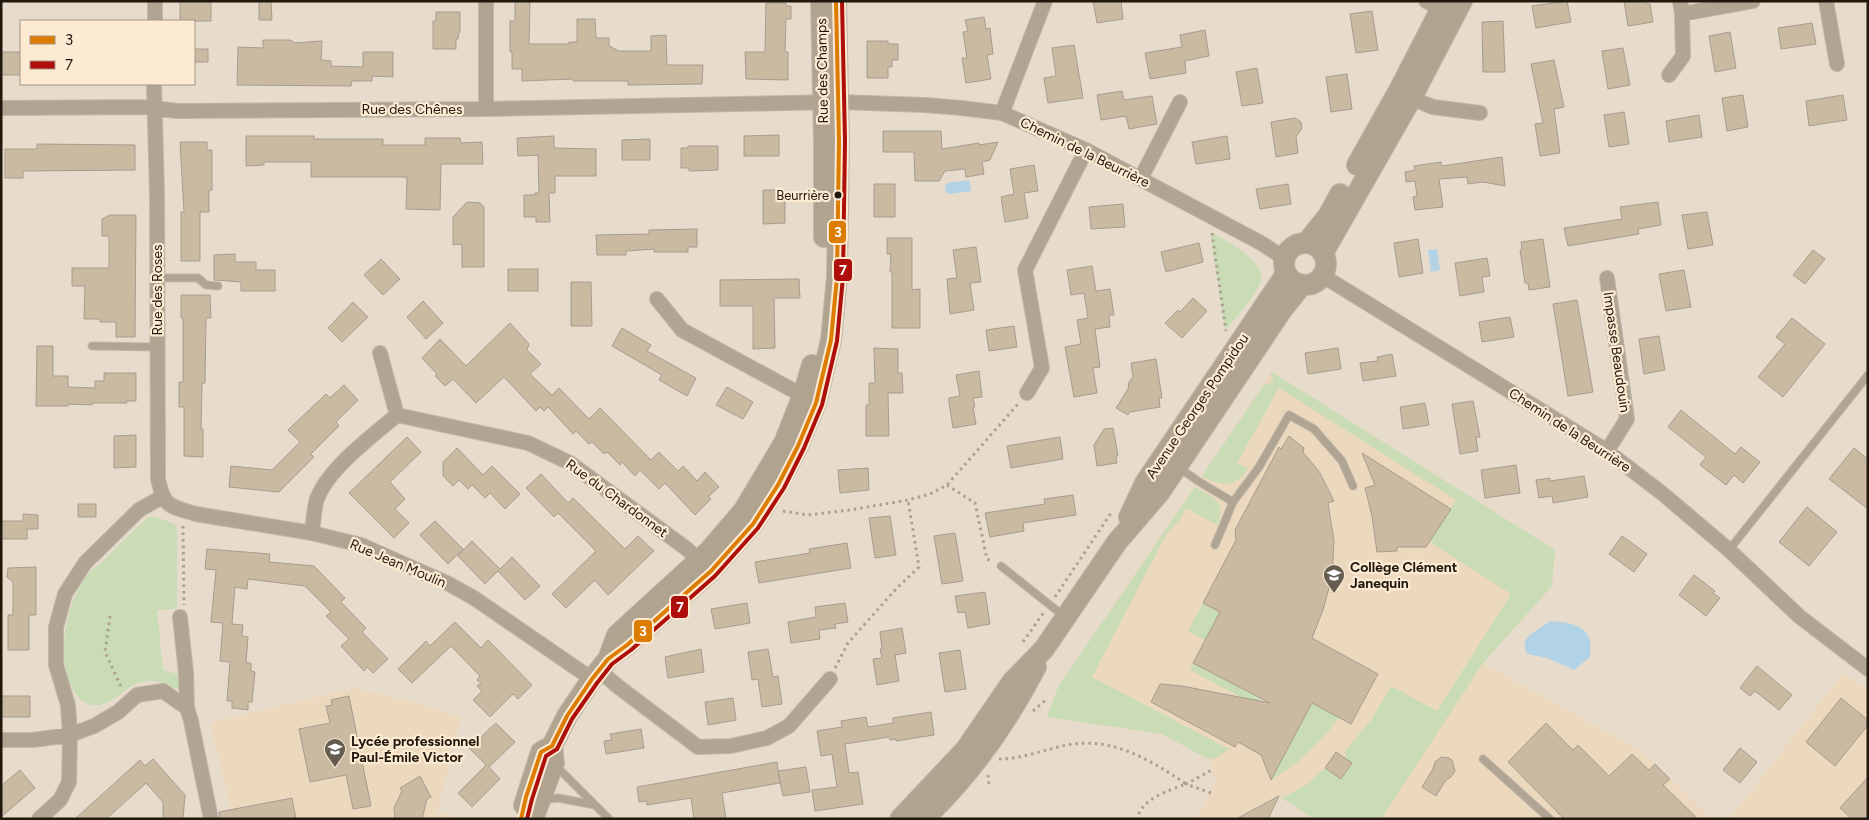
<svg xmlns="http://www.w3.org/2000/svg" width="1869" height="820" font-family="Figtree,sans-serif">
	<rect width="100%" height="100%" fill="#e7dbcb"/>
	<path fill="#ecd8bd" d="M1272,372L1555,550L1552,586L1483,663L1638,749L1655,764L1711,819H1314L1279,796L1268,819H1196L1216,782L1208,759L1162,734L1047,717L1058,687Z
		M1843,673L1868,689V819H1729Z
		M353,688L406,700L461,717L437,812L462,819H233L210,723Z"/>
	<path fill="#cadcb6" d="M1210,232C1223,238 1266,262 1261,280C1258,294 1234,319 1225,331Z
		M1272,372L1555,550L1552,586L1483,663L1381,819H1314L1282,798L1306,785L1325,768L1341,778L1346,754L1344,752L1371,720L1391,686L1437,711L1511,594L1430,542L1456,500L1279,388L1237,463L1248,469C1235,489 1221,486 1202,476L1265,383L1269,385L1274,378L1270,375Z
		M1195,487C1212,496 1228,502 1217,525L1186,508L1179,521L1167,533L1092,677L1229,749L1217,757L1208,759L1162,734L1047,717L1058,687Z
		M153,516L177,525V609L157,610L163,670L181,675L180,686L176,689C169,686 162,682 154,681C127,677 117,708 93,705C79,703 72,690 68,678C58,649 67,605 84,579C89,572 97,566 103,561C117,546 132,532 147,518Z
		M1203,603L1220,612L1205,640L1188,631Z
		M1194,662L1261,698L1257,706L1190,670Z
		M1301,697L1339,717C1321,743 1298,764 1271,780L1303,720Z"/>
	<path fill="#b2d3e6" d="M969,180L971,191L949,194L945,191V188L947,183Z
		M1437,249L1440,270L1431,272L1428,250Z
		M1550,621C1564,622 1586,623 1590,641C1591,646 1590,652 1590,657L1574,670L1547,658L1527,654C1517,637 1540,630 1550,621Z"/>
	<path fill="#cabaa2" stroke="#a69c90" d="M180,1H211V21H180Z
		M259,1H271L272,20H259Z
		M515,1H530L529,44H569V42H577V19H595L596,38H609V46L619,51H651V36L666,35L667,65H703L702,84L628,85V81H573V79L522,81V69H512V52H510V21H515Z
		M1093,1H1121L1123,19L1097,23Z
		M1567,1L1571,22L1536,28L1532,6Z
		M1624,1H1645L1646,4H1650L1653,22L1628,26Z
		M766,3H786V6H791V19H786L785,52H788V80L746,79L745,52H765Z
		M1372,11L1378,50L1356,53L1350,14Z
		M436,12H460V32H459L458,39H456V49H433V21H436Z
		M984,17L986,29L990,28L993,54L987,55L991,79L966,83L962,58H967L963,32L968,31L965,20Z
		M1503,21L1505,72H1483L1482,22Z
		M1812,23L1816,44L1781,49L1778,28Z
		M1205,30L1209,56L1185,61L1186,73L1150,79L1145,53L1182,47L1180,35Z
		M1730,32L1736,68L1715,72L1709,36Z
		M263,40H290L295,43L322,41L321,60L331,61V66L363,67V52H393V77L372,76V81H352L351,86L237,85L238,47L263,48Z
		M867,41H888V44H898V60H892V67H888V78H867Z
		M1074,45L1083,98L1048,103L1044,78L1056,76L1052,48Z
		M1623,48L1630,85L1608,89L1602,51Z
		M194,49H208V62H194Z
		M2,52H21V75H1Z
		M1554,60L1564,107L1554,109L1560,153L1540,156L1535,124L1543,123L1531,64Z
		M1257,68L1263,103L1242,106L1236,72Z
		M1347,74L1352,109L1331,112L1326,77Z
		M1122,91L1124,100L1152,96L1157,124L1129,129L1126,116L1101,120L1097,95Z
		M1743,95L1748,127L1727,131L1722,98Z
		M1843,95L1847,120L1809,126L1806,101Z
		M1624,112L1629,144L1609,147L1604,115Z
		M1699,115L1702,137L1669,142L1666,121Z
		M1295,118L1301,122L1302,128L1296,137L1298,153L1276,157L1271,122Z
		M883,131H941L942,149L979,143V145L998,142L990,160L982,162L984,174L966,177L965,169L945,171L939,181H915L914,152H883Z
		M779,135V156H744V136Z
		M246,136H314V139H383V145H425V138H460L461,143L482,142L483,164H441L440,210L406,209L407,177H311V162H264V165L246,166Z
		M554,136V148L596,149V176H555V193H549L550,222H536V217H524V195H535V193H539L538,155L518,156L517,138Z
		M1227,136L1230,159L1196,164L1192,142Z
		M650,139V160H622V140Z
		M180,142H207V150H212V190H209V212H200V261H181V212H184Z
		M37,144L135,145V170L23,171V178H5V149H37Z
		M688,146H718V170L689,171V168H681V148H688Z
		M1502,157L1505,186L1483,182L1468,184L1467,177L1439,179L1443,207L1415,210L1413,197L1417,196L1415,181L1406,182L1405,172L1415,170L1414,166L1441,162L1442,166Z
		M1034,165L1038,191L1024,193L1028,218L1005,222L1001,197L1014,194L1010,169Z
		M874,184H895V217H874Z
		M1288,184L1291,204L1260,209L1256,189Z
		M763,190H785V223L763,224Z
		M467,202L480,203L484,207V267H462V244L453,245V217Z
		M1658,202L1661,225L1638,229L1639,234L1568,246L1564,228L1622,219L1620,207Z
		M1123,204L1125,227L1091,229L1089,207Z
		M1707,212L1713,245L1688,249L1682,215Z
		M110,215H136L135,337H116V322H100V319H84L85,286H72V268H109V236H102V219Z
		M697,229V247H688V252H654V249L626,251V255H597L596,235L649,234V230Z
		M887,238H912V290L920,289V328H892V272H890L891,254H887Z
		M1418,239L1423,273L1399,277L1394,243Z
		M1543,239L1550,287L1529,290L1528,283H1525L1520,250L1522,249L1521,242Z
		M1199,243L1203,262L1166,272L1161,252Z
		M976,247L981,282L970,283L974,310L950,314L947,279L957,278L953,250Z
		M1813,250L1825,259L1805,284L1793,275Z
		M235,254V262H256V270H275V291H241V282L214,280V255Z
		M1487,258L1490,276L1482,277L1484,292L1460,296L1455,263Z
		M381,259L400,279L383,295L364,275Z
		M1092,266L1096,291L1110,289L1114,315H1109L1110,327L1095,329L1100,367L1093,368L1097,393L1074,397L1065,347L1081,344L1077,320L1088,318L1084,293L1071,295L1067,270Z
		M508,269H538V291H508Z
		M1684,270L1691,307L1666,311L1659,274Z
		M799,279L800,298H774L775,348L753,349V306H720V280Z
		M571,282H591L592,326H571Z
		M181,295H210L211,318H206L205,383H202L201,429H203V457L184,456V407H179V382H183V318H181Z
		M1193,298L1207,311L1182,338L1165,323L1178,310L1180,312Z
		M1577,300L1593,392L1568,396L1553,304Z
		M423,301L443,323L426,339L407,317Z
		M353,302L368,317L342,342L328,328Z
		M1510,317L1514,337L1482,342L1479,322Z
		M1792,318L1825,344L1783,397L1758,377L1785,344L1776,337Z
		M510,323L529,344L527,350L541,364L530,374L552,395L559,388L589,419L600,408L651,460L659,452L678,471L683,466L697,481L705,472L719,487L708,497L711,499L695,515L665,483L659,489L640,470L635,476L622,462L620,465L607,452L604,454L592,442L589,444L576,431L573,434L548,407L544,411L540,407L536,411L504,377L476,403L453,379L445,386L435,376L437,374L422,358L440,339L466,366Z
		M1014,326L1017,347L989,351L986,330Z
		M622,328L651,345L647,351L696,378L687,396L659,380L662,375L612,346Z
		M1659,336L1665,370L1644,374L1639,339Z
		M37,346H53V376H68V387L95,388V381H104V373H136V401H126L127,403H92V405L68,404V406H36Z
		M874,348L898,349V373H902L903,393H888L889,436H866V405H869V383H875Z
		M1338,348L1341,369L1308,374L1305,353Z
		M1392,354L1396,376L1363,381L1360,363L1378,361L1377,357Z
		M1156,359L1162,398H1159L1160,407L1130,412L1128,415L1116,408L1128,389L1129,382L1133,377L1131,363Z
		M979,371L982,397L973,398L975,407H973L976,424L953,428L949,402V398L960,396L956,375Z
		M344,385L358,400L336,422L339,426L311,454L314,457L279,492L229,487L231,466L272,470L300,442L288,430L326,394L330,398Z
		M727,387L753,402L743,419L716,405Z
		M1473,401L1480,437H1476L1478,451L1460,454L1452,404Z
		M1425,403L1429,425L1403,429L1400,407Z
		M1681,410L1735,454L1741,447L1760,462L1743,483L1734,475L1726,485L1700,465L1706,457L1668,427Z
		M1113,428L1118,455L1116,456L1117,463L1097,466L1094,445L1104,429Z
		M136,435V467L114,468V436Z
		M1289,436L1304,448L1303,452L1320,473L1334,501L1328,503L1334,541L1332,577L1323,610L1312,638L1378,674L1351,724L1312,703L1271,780L1261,755L1238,742L1235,747L1151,702L1160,684L1182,686L1270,703L1193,663L1220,612L1203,603L1236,540L1235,530L1279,447L1281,449Z
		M407,437L421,452L390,482L405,499L395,509L409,523L394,538L349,493Z
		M1060,437L1063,459L1011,468L1007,446Z
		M457,448L483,475L492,466L520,494L505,509L490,493L485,498L472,485L468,489L459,480L453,486L443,476V462Z
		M1854,448L1868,459V509L1829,479Z
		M1362,453L1451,509L1426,547H1397V551L1377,552L1372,516L1365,488L1375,485Z
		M1516,465L1520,493L1485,498L1481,470Z
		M868,468L869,490L840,493L838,470Z
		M541,474L568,503L573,498L625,549L638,536L654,551L608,595L595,580L566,608L552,594L596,551L558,513L554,517L526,488Z
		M1584,476L1588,497L1553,503L1552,496L1539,498L1536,480L1550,478V481Z
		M1073,495L1076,515L1023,523L1024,531L990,537L985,513L1045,504L1044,499Z
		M78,504H96V517H78Z
		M1807,507L1837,532L1809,566L1779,542Z
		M23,514L38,515V529H27V539H1V521H23Z
		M890,516L896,555L875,558L869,518Z
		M435,521L463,549L458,555L472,541L500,569L512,557L540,586L525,600L498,571L485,584L457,555L448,564L420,535Z
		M955,533L963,581L942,584L934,536Z
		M1622,536L1647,554L1634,572L1609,554Z
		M847,543L851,568L759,583L755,562L810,553L809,549Z
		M207,549L270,554L269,562L314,566L345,598L341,602L366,628L362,632L388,659L373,673L367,667L364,671L341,646L349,639L326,616L331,612L305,586L248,579L247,589L235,587L232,624L243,625L242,636L248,637L246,663H251V671L255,672L252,702H248V710L232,708V701H227L230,662L220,661L223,623L211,622L216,570L205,569Z
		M36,567V615H29V650H8V615H13V582L7,577L8,568Z
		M1694,575L1715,591L1713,593L1720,598L1706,616L1679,595Z
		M985,592L990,624L968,628L965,612L958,613L955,596Z
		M747,603L750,623L715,629L711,609Z
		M845,603L848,622L835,624L836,628L819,630L820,639L791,643L788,622L816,617L815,607Z
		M455,622L481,648L488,640L532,685L518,699L513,694L490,717L473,700L482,691L477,686L481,683L477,680L480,676L451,646L412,683L398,669L426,641L430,646Z
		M902,628L906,653L895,655L899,681L877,685L873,659L882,658L880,649H882L880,632Z
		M701,649L704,672L668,678L665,657Z
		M768,649L773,677L778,676L782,704L762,707L758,679L752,680L748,652Z
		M960,650L966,689L945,692L939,653Z
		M1757,666L1792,695L1779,710L1755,691L1750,696L1740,688Z
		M1,696H30V717H1Z
		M349,696L371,806L353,809L346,775L310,782L299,729L330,723L326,706L332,705L331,700Z
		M733,698L736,720L708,725L705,702Z
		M1841,698L1868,720V725L1835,766L1806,742Z
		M931,712L934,735L896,741V739L890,740L889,737L845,744L849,773L858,772L863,804L815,811L812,790L837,787L832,754L821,756L817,731L842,727L841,721L866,717L868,727L893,723V718Z
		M496,723L515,742L489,767L500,779L472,807L458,793L486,765L469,748Z
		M1546,723L1573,750L1578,745L1609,776L1632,754L1649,770L1655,764L1670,779L1663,785L1698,819H1564L1508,762Z
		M641,729L644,748L606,754L604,741L612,740L610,734Z
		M1740,748L1757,762L1740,783L1723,770Z
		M1336,752L1352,763L1341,779L1325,768Z
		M1441,757L1449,758L1452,760L1455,771L1451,777L1446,780L1436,796L1422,787L1433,769L1435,762Z
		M153,759L185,795L183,819H163V802L146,783L106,819H75L140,760L145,766Z
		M777,762L780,783L722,793L726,819H694L691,798L647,805L646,801L639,802L637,787Z
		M806,767L810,792L783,796L778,771Z
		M20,770L35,788L1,817V786Z
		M420,776L431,797L427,799L422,819H395L394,808L402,791L400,788Z
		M1868,777V819H1852L1840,808Z
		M1279,796L1268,819H1236Z
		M292,798L296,819H220L219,812Z"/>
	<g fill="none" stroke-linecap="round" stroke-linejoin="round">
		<g stroke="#c1b7ab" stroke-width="9">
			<path id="lane" d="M157,278H198L206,285L218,286
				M92,346L158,347
				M1178,467L1198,481L1233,502
				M1215,545L1233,502L1259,467L1289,415L1314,429L1342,461L1353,486
				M1729,550L1868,375
				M1001,566L1065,617
				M1483,759L1550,819
				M556,766L609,819
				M542,800L558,798L595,805"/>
		</g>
		<g stroke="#c1b7ab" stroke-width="16">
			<path id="street" d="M486,1V109
				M1426,1L1448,12
				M1680,1L1682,14
				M1826,1L1837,64
				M155,21V1
				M1669,75L1683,56L1682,14L1753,1
				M154,84L157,195L158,479C164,507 169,506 196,514L312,533L361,545L449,584L474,598L592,679
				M1403,95L1433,107L1480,113
				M1,108L148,107L177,111L486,109L838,102L925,105L961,108L1002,113L1086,150L1261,243L1284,258
				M1002,113L1045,1
				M1141,178L1180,102
				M1323,276L1607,451L1663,494L1729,550L1800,617L1868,669
				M1607,278L1627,419L1607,451
				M657,299L682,330L809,399
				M380,353L397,415
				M1027,393L1042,368L1025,270L1086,150
				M312,533C313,523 314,512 316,502C325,471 372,436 397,415L528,443L570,463L687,549L705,566
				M180,617L186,673L187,708L191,721L211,819
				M599,670L616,685L698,747L731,746L767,738L789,726L830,679
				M1,740H33L70,735L94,726L118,712L137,695L163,691L187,708
				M39,819L60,800L69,782L70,735L68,705L56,665V627L65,594L85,563L139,510L162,497"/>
		</g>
		<g stroke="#c1b7ab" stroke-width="22">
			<path id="secondary" d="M821,1L824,141V237
				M1357,165L1398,92L1445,1
				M1307,242L1328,216L1340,194
				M1284 264a21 21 0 1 1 42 0a21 21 0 1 1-42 0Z
				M1323,253L1411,99L1462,1
				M1129,517L1145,483L1286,274
				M608,659L617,635L709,551L744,510L784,443L803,395L812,365
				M524,805L541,752L552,746
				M533,819L554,763L552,746L567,716L592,679L608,659L627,645L711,571L753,524L778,485L798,446L816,403L831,340L837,277L839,141L836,1
				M900,819L966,749L1012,682L1044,649L1117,542L1160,492L1282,310L1302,285
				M924,819C970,775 1007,723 1036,667"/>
		</g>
		<path stroke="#aba092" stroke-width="3" stroke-dasharray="2.5 4" stroke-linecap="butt" d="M1212,233L1226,331
			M947,485L975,503L987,559L993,562
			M783,511L808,515L850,510L908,500L930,494L947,485L1018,404
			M183,526L184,605
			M1055,597L1111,513
			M110,616L105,652L122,689
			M1023,642L1044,612
			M835,668L848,643L896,589L919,567L908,500
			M1033,711L1047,699
			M999,759C1020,759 1041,751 1062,746C1109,735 1148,758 1186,784C1168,791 1142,798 1137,819
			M988,775L989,786
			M1211,793L1186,784L1212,770"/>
		<use href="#lane" stroke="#b0a492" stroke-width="7"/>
		<use href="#street" stroke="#b0a492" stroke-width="14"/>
		<use href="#secondary" stroke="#b0a390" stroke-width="20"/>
		<g stroke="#fcead3" stroke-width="8">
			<path id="bus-1" d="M521,819L526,797L541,752L552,746L567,716L592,679L608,659L627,645L711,571L753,524L778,485L798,446L816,403L831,340L837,277L839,141L836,1"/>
		</g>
		<g stroke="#fcead3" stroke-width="8">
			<path id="bus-2" d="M527,819L532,799L546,756L557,749L572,719L597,683L612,664L631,650L715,576L758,528L784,488L804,448L822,405L837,341L843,277L845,141L842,1"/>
		</g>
		<use href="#bus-1" stroke="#dc7c01" stroke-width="4"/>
		<use href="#bus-2" stroke="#ae0f0a" stroke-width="4"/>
	</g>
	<defs>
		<g id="school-pin" transform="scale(1.125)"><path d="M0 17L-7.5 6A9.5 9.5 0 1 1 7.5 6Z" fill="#665c50" stroke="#fcead3"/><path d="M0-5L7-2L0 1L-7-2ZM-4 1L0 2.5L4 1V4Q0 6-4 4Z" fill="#fff"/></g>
	</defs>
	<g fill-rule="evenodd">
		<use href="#school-pin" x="1334" y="575"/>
		<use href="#school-pin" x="335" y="749"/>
	</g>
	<circle fill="#20180d" stroke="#fcead3" stroke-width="2" cx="838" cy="195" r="4.5"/>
	<g text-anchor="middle" stroke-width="4.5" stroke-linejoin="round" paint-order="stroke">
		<g font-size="13" fill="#20180d" stroke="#fcead3" text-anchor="end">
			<text x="829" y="200">Beurrière</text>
		</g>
		<g font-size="14" fill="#20180d" stroke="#fcead3">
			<text transform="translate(822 71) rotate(-91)" y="5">Rue des Champs</text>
			<text x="412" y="114">Rue des Chênes</text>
			<text transform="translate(1085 152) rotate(26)" y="5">Chemin de la Beurrière</text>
			<text transform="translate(157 290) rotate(-90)" y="5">Rue des Roses</text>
			<text transform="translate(1617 352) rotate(82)" y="5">Impasse Beaudouin</text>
			<text transform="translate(1197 406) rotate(-56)" y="5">Avenue Georges Pompidou</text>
			<text transform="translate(1570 430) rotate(33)" y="5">Chemin de la Beurrière</text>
			<text transform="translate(617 498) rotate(36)" y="5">Rue du Chardonnet</text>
			<text transform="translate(398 563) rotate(23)" y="5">Rue Jean Moulin</text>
		</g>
		<g font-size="14" font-weight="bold" fill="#20180d" stroke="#fcead3" text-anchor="start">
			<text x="1350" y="572">Collège Clément<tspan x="1350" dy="16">Janequin</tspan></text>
			<text x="351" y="746">Lycée professionnel<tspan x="351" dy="16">Paul-Émile Victor</tspan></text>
		</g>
	</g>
	<g stroke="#fcead3" stroke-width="2">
		<rect x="828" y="220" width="19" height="24" rx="5" fill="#dc7c01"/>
		<rect x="833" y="258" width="20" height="24" rx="5" fill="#ae0f0a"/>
		<rect x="670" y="595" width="19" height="24" rx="5" fill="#ae0f0a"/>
		<rect x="633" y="619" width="20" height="24" rx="5" fill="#dc7c01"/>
	</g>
	<g font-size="14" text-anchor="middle" font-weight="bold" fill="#fff">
		<text x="838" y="237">3</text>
		<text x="843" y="275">7</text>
		<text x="680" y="612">7</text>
		<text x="643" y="636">3</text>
	</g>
	<rect width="1869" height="820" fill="none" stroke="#20180d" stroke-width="5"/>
	<rect x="20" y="20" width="175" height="65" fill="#fcead3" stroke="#a49684"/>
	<rect x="30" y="36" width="25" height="8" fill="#dc7c01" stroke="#a49684"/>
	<text x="65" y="45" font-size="15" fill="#20180d">3</text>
	<rect x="30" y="61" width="25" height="8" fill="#ae0f0a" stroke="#a49684"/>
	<text x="65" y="70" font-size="15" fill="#20180d">7</text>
</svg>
